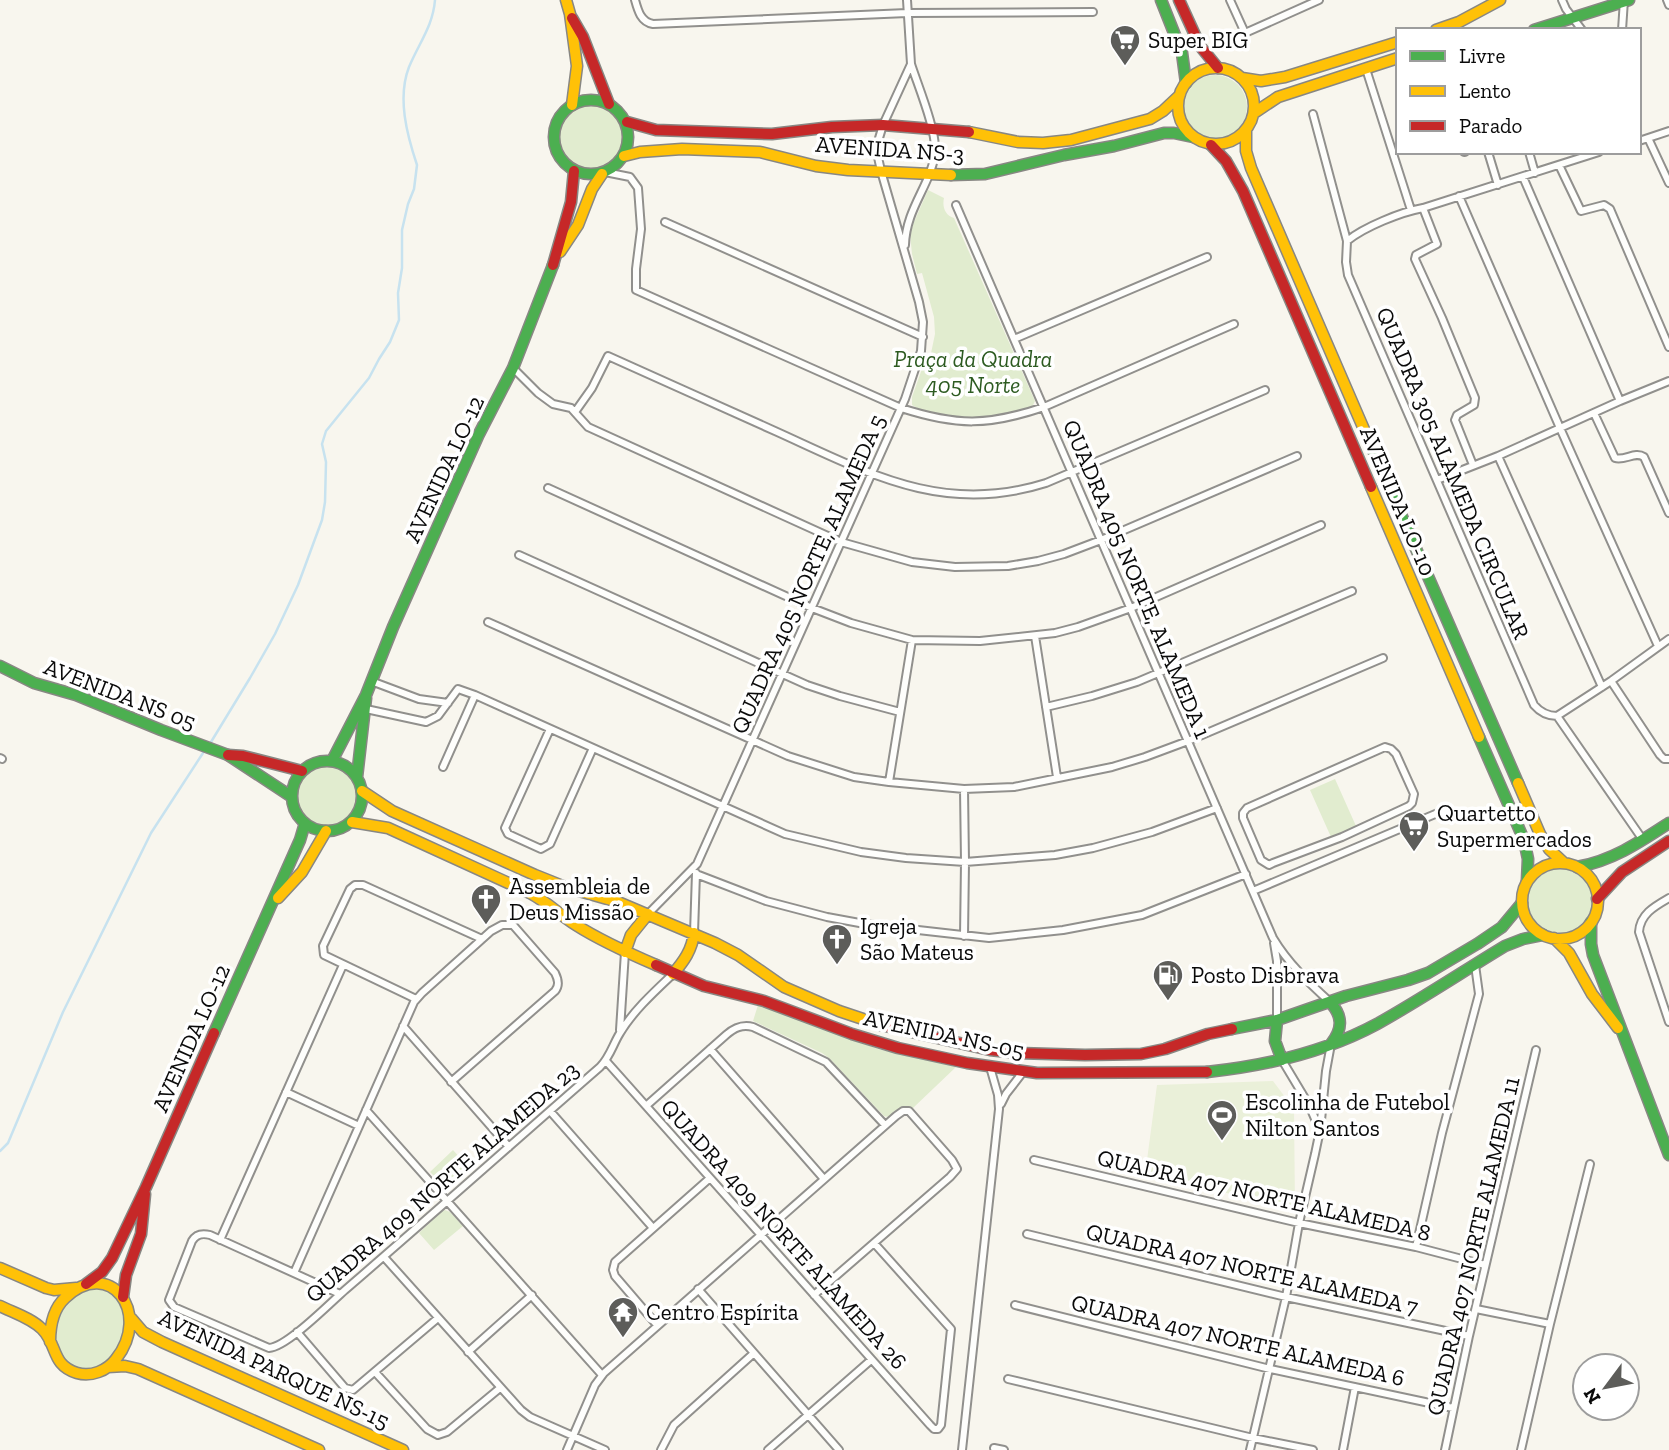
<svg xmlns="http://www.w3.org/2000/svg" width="1669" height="1450" font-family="'Zilla Slab',serif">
	<rect width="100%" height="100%" fill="#f8f6ee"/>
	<path fill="#e1eccf" d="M1183 107a32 32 0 1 1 64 0a32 32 0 1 1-64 0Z
		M557 137a34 34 0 1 1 68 0a34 34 0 1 1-68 0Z
		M928,190L944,198C942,207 945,215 954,218L1035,401L1032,407C1000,420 942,424 912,405V397L923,366L930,358L935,334L934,317L922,273L917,274L912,254L910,234L914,222Z
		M295 796a32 32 0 1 1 64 0a32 32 0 1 1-64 0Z
		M1335,779L1356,826L1331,837L1310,790Z
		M1528 901a32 32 0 1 1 64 0a32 32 0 1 1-64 0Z
		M758,1005L878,1049L956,1067L913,1108L903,1107C897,1111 892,1119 884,1116L829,1058L822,1053L753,1021Z
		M453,1150L471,1170L448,1190L430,1172Z
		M445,1210L450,1212L463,1226L434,1250L419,1233L441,1212Z
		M93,1289C157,1290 114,1398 68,1362C45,1345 55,1307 77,1293C82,1290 88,1290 93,1289Z"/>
	<path fill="#eaf0d9" d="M1273,1081L1294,1109L1295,1208L1145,1175L1157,1085Z"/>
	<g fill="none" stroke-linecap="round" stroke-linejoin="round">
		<path stroke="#c7e2ef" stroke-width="2.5" d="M211,742L250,678L275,634L298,585L322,520L325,502L326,462L322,444L326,431L369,378L379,359L390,342L399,320L398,293L402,268V230L408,204L414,189L417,165C407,135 397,98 409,67C419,43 433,26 435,0
			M0,1151L8,1143L63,1012L151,833L203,753"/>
		<g stroke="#91908d" stroke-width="10">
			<path id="street" d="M635,0C638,11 641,22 653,24L907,13L1093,12
				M1230,0L1245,33L1319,0
				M1562,0L1566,9L1582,30
				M1667,0L1669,5
				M1622,30L1624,0
				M1366,69L1411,210
				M1313,114L1347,241L1346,262L1348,275L1534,705C1540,712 1547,716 1557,716L1611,681L1669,639
				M1648,138L1669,183
				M1639,141L1669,131
				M1464,152H1465
				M1488,152L1498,185
				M1529,152L1535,173
				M1559,165L1581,211L1604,205L1610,209L1669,347
				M605,172L630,177L638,188L641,229L636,269V290L901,408C957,426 988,426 1044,407L1234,324
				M1523,177L1620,401
				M1459,196L1560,428L1658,646
				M956,205L1273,938C1288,963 1308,982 1330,1002
				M1423,208L1437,244L1416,255L1415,259L1442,318L1475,398L1474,405L1457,415L1455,420L1473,465
				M665,222L923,337
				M1347,241C1364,227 1401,212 1423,208L1599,152
				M905,245C906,208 931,185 935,153C937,131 918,86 911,64
				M1014,339L1207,257
				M513,368L538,393L553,404L571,408L588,427L841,542L912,562L955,567L1008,566L1038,561L1064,554L1101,540L1297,456
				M575,412L592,388L608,356C664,381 719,406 775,431C866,472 942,516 1046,483L1265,390
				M1594,413L1615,458C1625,461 1635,451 1644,457L1669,513
				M1498,456L1602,687
				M1437,480L1498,456L1620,401L1669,381
				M548,488L812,608L851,623L912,640L980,641L1055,633L1078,627L1131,608L1321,525
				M519,555L807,685L840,696L900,712
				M488,622L788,756L854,777L889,782L964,789L1014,787L1112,767L1145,757L1188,741L1383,658
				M1035,636L1057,777
				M371,681L419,699L448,703
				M1611,681L1660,755L1664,759H1669
				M1046,707L1092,696L1137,682L1352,591
				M366,709L426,722L438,716L458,689L475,695L785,834L861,852L906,858L965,862L1055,855L1093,848L1152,832L1217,808
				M1557,716L1643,840
				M550,729L505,828L508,834L541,849L550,844L593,748
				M1385,747L1391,749L1396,754L1414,794L1412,803L1409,806L1342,837L1273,863L1269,865L1261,860L1243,818V813L1247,808Z
				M0,758L2,759
				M443,767L475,695
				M889,782L912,640
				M964,789L965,862L964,936
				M696,874L766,901L827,917L865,924L989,938L1063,930L1142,915L1246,874
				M1253,891L1440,812C1456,810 1472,816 1488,816C1496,816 1503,812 1511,809
				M1669,898C1655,906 1640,914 1639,932L1669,1022
				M648,914L697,864L905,399L921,351L923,322L919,302L881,171L876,148L883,125L911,64L907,0
				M694,933L696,873
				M1274,943L1277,961V1020
				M416,999L324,955L323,946L350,889L355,885H363L482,939
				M403,1026L509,1147
				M620,1030L625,952
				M710,1049L824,1179
				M1282,1060L1309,1105L1319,1128
				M606,1061L930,1425L934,1429H938L941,1425L951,1329L874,1243
				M286,1092L359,1126
				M1001,1104L1006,1094L1023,1072
				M646,1106L726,1035C734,1028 742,1024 753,1027L826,1062L885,1125
				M366,1110L602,1375
				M550,1111L653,1228
				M1034,1160L1299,1223L1416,1247L1485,1265
				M1027,1234L1286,1297L1469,1336
				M220,1240L343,965
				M1416,1247L1442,1133L1479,994L1475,965
				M384,1257L521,1410L530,1417L605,1450
				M294,1273L414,1002L422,993L491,931L502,925H513L555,973C558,979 560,985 555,991L451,1082
				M698,1289L839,1450
				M340,1294L210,1235C202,1233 196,1234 192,1241L169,1300L174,1307L269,1348C287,1347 330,1303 345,1290C431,1216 515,1141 600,1067C610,1057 613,1044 620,1033C633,1011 655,991 673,974
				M1015,1305L1270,1369L1453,1408
				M1476,1309L1550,1324
				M657,1325L615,1276L613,1270L615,1262L710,1178
				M297,1332L345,1388L353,1390L438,1318
				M468,1352L532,1295
				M375,1372L427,1429L438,1435L447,1432L500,1388
				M1008,1379L1253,1438L1313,1450
				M994,1448L1004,1450
				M567,1450L595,1385L604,1373L896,1116L903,1111H909L952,1160L957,1169L950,1177L814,1295
				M661,1450L674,1425L754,1353
				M768,1450L871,1360
				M962,1450L999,1109L998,1095L990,1067
				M1250,1450L1286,1297L1299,1223L1315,1154L1320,1130L1326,1071L1331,1044
				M1343,1450L1355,1387
				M1445,1450L1469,1336L1536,1050
				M1521,1450L1550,1324L1590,1164"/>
		</g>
		<g stroke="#888783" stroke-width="13">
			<path id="fast" d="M1161,0L1182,53L1186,83
				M1534,30L1629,0
				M554 137a37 37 0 1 1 74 0a37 37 0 1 1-74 0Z
				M951,175L985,174L1064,155L1114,146L1164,133H1174L1193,137
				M1369,441L1518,783
				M0,666L34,683L76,695L161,730L228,755L292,797
				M1479,737L1524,840L1528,859L1527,881
				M332,761L366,695L393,627L478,436L513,368L553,265
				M292 796a35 35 0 1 1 70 0a35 35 0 1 1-70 0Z
				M357,777L366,698
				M1577,867C1612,861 1640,842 1669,823
				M1591,922V944L1593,955L1669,1155
				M1330,1002C1343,1016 1343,1029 1331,1044
				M1277,1020L1275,1041L1282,1060
				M1232,1029L1277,1020L1346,996L1408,980L1428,973L1477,944L1502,927L1522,903
				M214,1033L300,840L305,823
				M1207,1072C1265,1066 1325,1052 1377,1024C1420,1000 1462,972 1505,946L1523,939L1543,935"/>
		</g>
		<g stroke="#888783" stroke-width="13">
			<path id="slow" d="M566,0L570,14L577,66L572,105
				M1436,30L1459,22L1500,0
				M1178 106a38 38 0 1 1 76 0a38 38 0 1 1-76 0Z
				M1242,78L1261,81L1285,77L1398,42
				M1254,113L1278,97L1398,58
				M1246,131V151L1251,168L1369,441
				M969,132L1018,142L1043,143L1071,140L1150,119L1163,111L1179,96
				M624,156L640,152L682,149L760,152L816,166L848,170L951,175
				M560,252L578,225L592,189L602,174
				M1371,487L1479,737
				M1518,783L1540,834L1549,849L1564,863
				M362,791L392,811L535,875L565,887L618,902L715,943L738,955L784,987L839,1011L881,1025
				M352,822L388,828L530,893C547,902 560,915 576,925C601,941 628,953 656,965
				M1522 901a38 38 0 1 1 76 0a38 38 0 1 1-76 0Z
				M278,898L302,872L326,831
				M1554,938L1569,953L1592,994L1618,1028
				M625,952L631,935L648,914
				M673,974C684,961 692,950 694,933
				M0,1268L46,1288L54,1290L76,1288
				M0,1306C14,1313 31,1318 42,1329C58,1345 51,1365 77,1373C91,1377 107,1371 116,1359C152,1313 110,1256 65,1298C53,1309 50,1326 50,1342
				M131,1318L143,1332L162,1342L403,1450
				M108,1367L125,1366L138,1369L319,1450"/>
		</g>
		<g stroke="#888783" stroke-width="13">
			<path id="jam" d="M1179,0L1200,46L1218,68
				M572,18L583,37L609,104
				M627,122L656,130L772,134L832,127L883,125L969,132
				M1211,145L1226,161L1243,191L1371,487
				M553,265L571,202L574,171
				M228,755L243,756L302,771
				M1597,899L1622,872L1669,841
				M656,965L704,986L764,1001L852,1034L898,1048L967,1063L1037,1073L1207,1072
				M881,1025L990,1050L1017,1053L1085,1055L1141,1054L1165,1049L1208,1034L1232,1029
				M86,1284L102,1272L112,1258L146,1187L214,1033
				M123,1297L126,1275L141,1234L145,1194"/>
		</g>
		<use href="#street" stroke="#fefefc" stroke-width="6"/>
		<use href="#fast" stroke="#4caf50" stroke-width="10"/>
		<use href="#slow" stroke="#ffc107" stroke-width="10"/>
		<use href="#jam" stroke="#c62828" stroke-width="10"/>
	</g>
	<defs>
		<g id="supermarket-pin" transform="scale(1.575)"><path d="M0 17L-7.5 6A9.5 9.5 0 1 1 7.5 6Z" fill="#5d5d5a" stroke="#fff"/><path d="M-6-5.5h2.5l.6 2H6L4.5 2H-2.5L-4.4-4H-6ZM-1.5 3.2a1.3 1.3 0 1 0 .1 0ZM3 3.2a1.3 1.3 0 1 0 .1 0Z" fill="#fff"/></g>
		<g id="church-pin" transform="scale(1.575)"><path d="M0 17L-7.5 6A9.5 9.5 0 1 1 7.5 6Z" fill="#5d5d5a" stroke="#fff"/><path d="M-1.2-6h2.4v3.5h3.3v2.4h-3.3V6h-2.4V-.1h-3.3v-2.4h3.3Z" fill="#fff"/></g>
		<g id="fuel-pin" transform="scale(1.575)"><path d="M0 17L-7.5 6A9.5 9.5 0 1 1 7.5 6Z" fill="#5d5d5a" stroke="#fff"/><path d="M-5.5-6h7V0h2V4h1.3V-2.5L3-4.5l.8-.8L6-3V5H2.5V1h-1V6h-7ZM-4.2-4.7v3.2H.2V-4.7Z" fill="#fff"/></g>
		<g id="stadium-pin" transform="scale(1.575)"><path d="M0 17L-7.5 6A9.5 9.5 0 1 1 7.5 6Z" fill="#5d5d5a" stroke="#fff"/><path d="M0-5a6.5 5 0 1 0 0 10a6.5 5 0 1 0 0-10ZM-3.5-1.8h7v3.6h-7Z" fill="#fff"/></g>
		<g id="temple-pin" transform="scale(1.575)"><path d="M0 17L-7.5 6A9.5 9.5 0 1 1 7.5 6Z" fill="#5d5d5a" stroke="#fff"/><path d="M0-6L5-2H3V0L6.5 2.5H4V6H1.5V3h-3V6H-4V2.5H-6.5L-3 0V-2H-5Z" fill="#fff"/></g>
	</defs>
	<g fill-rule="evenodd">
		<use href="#supermarket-pin" x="1125" y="40"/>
		<use href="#supermarket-pin" x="1414" y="826"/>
		<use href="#church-pin" x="486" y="899"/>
		<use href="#church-pin" x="837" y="939"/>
		<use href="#fuel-pin" x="1168" y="975"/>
		<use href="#stadium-pin" x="1222" y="1115"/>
		<use href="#temple-pin" x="623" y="1312"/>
	</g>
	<g text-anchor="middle" stroke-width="7" stroke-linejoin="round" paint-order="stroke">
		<g font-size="23" fill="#0a0a0a" stroke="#fff" text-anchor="start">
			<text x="1148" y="48">Super BIG</text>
			<text x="1437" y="821">Quartetto<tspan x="1437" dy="26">Supermercados</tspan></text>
			<text x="509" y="894">Assembleia de<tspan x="509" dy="26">Deus Missão</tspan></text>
			<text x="860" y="934">Igreja<tspan x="860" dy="26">São Mateus</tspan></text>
			<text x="1191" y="983">Posto Disbrava</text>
			<text x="1245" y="1110">Escolinha de Futebol<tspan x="1245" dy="26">Nilton Santos</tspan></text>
			<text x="646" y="1320">Centro Espírita</text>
		</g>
		<g font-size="23" fill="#0a0a0a" stroke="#fff">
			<text transform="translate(890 149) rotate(4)" y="8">AVENIDA NS-3</text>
			<text transform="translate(444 469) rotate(-65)" y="8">AVENIDA LO-12</text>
			<text transform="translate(1453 473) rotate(67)" y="8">QUADRA 305 ALAMEDA CIRCULAR</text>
			<text transform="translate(1398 501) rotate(67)" y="8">AVENIDA LO-10</text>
			<text transform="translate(808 574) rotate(-66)" y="8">QUADRA 405 NORTE, ALAMEDA 5</text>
			<text transform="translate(1137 579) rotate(67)" y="8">QUADRA 405 NORTE, ALAMEDA 1</text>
			<text transform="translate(120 694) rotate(21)" y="8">AVENIDA NS 05</text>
			<text transform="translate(944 1034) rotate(12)" y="8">AVENIDA NS-05</text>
			<text transform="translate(191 1038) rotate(-66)" y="8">AVENIDA LO-12</text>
			<text transform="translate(442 1182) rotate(-41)" y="8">QUADRA 409 NORTE ALAMEDA 23</text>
			<text transform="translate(1264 1195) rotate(13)" y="8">QUADRA 407 NORTE ALAMEDA 8</text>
			<text transform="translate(784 1234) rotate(48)" y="8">QUADRA 409 NORTE ALAMEDA 26</text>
			<text transform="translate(1473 1246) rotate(-77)" y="8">QUADRA 407 NORTE ALAMEDA 11</text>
			<text transform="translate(1252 1269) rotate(13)" y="8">QUADRA 407 NORTE ALAMEDA 7</text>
			<text transform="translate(1238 1340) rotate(13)" y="8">QUADRA 407 NORTE ALAMEDA 6</text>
			<text transform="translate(274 1369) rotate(25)" y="8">AVENIDA PARQUE NS-15</text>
		</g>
		<g font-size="23" font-style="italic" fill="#2d5b21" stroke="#fff">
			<text x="973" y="367">Praça da Quadra<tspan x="973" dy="26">405 Norte</tspan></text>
		</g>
	</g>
	<rect x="1396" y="28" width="245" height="126" fill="#ffffff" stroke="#9d9d9d" stroke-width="2"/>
	<rect x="1410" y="51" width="35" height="10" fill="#4caf50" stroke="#9d9d9d" stroke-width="2"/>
	<text x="1459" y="63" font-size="21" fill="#0a0a0a">Livre</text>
	<rect x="1410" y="86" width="35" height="10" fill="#ffc107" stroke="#9d9d9d" stroke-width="2"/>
	<text x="1459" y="98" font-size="21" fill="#0a0a0a">Lento</text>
	<rect x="1410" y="121" width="35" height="10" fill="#c62828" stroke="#9d9d9d" stroke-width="2"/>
	<text x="1459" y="133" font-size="21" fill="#0a0a0a">Parado</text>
	<g transform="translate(1606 1387) rotate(238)"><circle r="33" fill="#ffffff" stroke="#9d9d9d" stroke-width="2"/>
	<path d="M0-5L12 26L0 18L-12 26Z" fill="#5d5d5a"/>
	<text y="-10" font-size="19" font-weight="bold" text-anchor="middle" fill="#0a0a0a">N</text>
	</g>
</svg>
